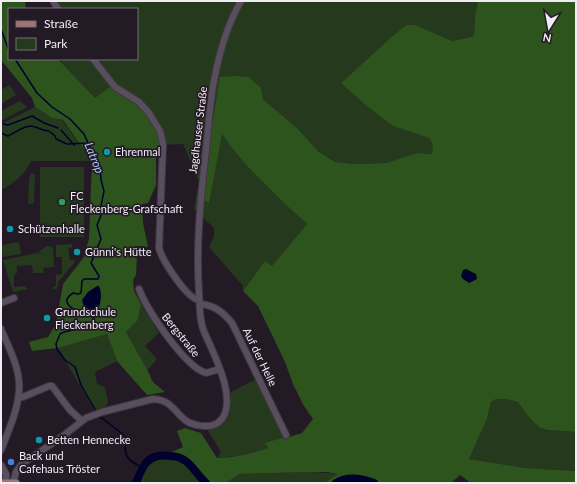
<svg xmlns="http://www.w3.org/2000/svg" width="577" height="484" font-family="Lato,sans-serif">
	<rect width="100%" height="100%" fill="#231a26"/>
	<path fill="#253a1d" d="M56,1H478L475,16L474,36L451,41L415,25H406L387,41L341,83L393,126L429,138L434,143L432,154L423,153L386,163L354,164L335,162L319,152L298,129L263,99L261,88L212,126L209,144L210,149L208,156L222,133C245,168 277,196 307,224L272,266L265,261L243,291V286L209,247L214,236V228L194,209L199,181L183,144L161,145L111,86L95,98L61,62L65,59H137V9H61Z
		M10,85L16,95L1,104V90Z
		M20,101L27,107L1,121V111Z
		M35,107L52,118L62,120L92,161H31C26,174 13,184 1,190V124Z
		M40,167H84V237H40Z
		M31,173L35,175L34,203L28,204L29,179Z
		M19,242L21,254L3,257L1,245Z
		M72,244V247L68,249L70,260H74L75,262L58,282L57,289H53V287L56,286V275L62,274V257H56V245Z
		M47,246H49L53,248L54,267L43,268L44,273H33L32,265L17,266V273L14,275V287L24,286L28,289L13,292L3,260L38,253L45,255L38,252Z
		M141,304L159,333L145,346L157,359L147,371L126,332L138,320Z
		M107,334L117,361L95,372L97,384L105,387L108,402L106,406L94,410L58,348Z
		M256,379L284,437L265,443L268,448L238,456L217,458L221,452L207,429C231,426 230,413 231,392Z
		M496,399H506L518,402L528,416L546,430L576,432V471L525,468L469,459L487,419L491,402Z
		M161,457H177L185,462L202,483H139L146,468Z
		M313,472L339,474L324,483H226L239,474Z"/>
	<path fill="#2e541e" d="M1,1H25L26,9H9V59H58L95,98L111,86L142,107L161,137V145L156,154V185L148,203L142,204L143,223L148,247L135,246L137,254L136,275L133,280L134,291L141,304L138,320L126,332L150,375L151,379L154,383L165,392L147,395L117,361L107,334L58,348L32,351L29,342L48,337L56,324L63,284L84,257L89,239L92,161L63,120L52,118L35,107L32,98L2,61Z
		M478,1H576V432L547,430L539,427L528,416L518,402L506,399H496L491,402L487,419L469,459L525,468L575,471L576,470V483H471L460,475L451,483H369L356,482L353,483H324L338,474L327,472H313L239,474L226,483H202L185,462L177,457H161L183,447L177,431L185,428L201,433L217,458C235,458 251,453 268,448L265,443L284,437H289L302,433L313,419L304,406L293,384L285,362L258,306L243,291L265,261L272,266L307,224C277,196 245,168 222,134L209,203L203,199L208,156L210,149L209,144L220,77L235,76L248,77L261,88L263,99L298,129L319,152L335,162L354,164L386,163L418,153L432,154L433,144L429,138L393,126L367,106L341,83L387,41L406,25H415L452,41L474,36L475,16Z"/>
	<path fill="#00012d" d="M466,269L476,274L477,279L469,283L463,279L461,276L463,270Z
		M97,286H99C102,292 101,301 99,307L94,309H88L83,304L82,300L88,292Z"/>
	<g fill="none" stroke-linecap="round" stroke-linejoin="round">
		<path stroke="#00012d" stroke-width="1.5" d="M1,29L9,51
			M15,59L37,93L52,107L70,119L84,134L89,145L100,167L101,180L104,191L101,206L102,213L97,225L101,239L91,263L99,276L98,279H84L82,281L81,293L78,294L73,293C53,306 87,314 94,318V323C84,331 70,328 60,334L56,344L57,349L65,360L75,367L81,385L96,411
			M3,124L8,125L32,116L44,123L58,128
			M61,130L74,145
			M1,133L8,136C15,133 23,126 31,126C38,127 42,131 49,131L55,136L56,139L67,144L89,143
			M99,416L124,435L126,439C123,455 127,461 142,467"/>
		<path stroke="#00012d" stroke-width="8" d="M136,483C143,465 147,453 170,456C176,456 182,458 187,462C194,468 199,477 206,483
			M336,483C348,476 361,478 374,483"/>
		<g stroke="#3e3841" stroke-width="8">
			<path id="minor" d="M53,1L58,9
				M93,59L115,87L139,102L149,113L160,131L163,144L159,248C162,260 187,299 199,300
				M139,289C147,310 185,367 206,373L220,369
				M1,303L14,298
				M200,304C214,305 223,312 232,323L286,435
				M1,329C9,348 21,370 19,391C18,410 8,432 1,450
				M18,397H23L49,386H52L70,410L82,421
				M1,465L6,474V482
				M13,483L16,472L22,464L63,436L86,418L102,412L153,399C171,400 173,410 185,420C193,426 211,429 219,422C240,404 214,354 205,334C199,321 200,307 199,292C196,248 200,204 205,159C208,134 209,107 214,81C219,54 227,25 241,1"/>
		</g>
		<g stroke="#3e3841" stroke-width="9">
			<path id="major" d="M1,483H16"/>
		</g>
		<use href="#minor" stroke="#594e5d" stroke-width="6"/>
		<use href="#major" stroke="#a57373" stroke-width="7"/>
	</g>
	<g fill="#0f9aa8" stroke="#231a26" stroke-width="1.5">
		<circle cx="107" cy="152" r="4"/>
		<circle cx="10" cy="229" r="4"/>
		<circle cx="77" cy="252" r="4"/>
		<circle cx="47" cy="318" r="4"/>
		<circle cx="39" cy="440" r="4"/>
	</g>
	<circle fill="#2e9e5b" stroke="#231a26" stroke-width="1.5" cx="62" cy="202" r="4"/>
	<circle fill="#3f7fe0" stroke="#231a26" stroke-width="1.5" cx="11" cy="462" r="4"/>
	<g text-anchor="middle" stroke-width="3.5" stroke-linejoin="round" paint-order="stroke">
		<g font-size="11" fill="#f1ebf4" stroke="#231a26">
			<text transform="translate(198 130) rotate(-83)" y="4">Jagdhauser Straße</text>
			<text transform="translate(181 335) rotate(51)" y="4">Bergstraße</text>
			<text transform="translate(260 357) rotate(64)" y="4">Auf der Helle</text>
		</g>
		<g font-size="11" fill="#f1ebf4" stroke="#231a26" text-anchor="start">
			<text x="115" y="156">Ehrenmal</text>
			<text x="70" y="200">FC<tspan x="70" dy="13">Fleckenberg-Grafschaft</tspan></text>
			<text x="18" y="233">Schützenhalle</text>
			<text x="85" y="256">Günni's Hütte</text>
			<text x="55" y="316">Grundschule<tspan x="55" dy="13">Fleckenberg</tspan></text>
			<text x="47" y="444">Betten Hennecke</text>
			<text x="19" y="460">Back und<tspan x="19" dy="13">Cafehaus Tröster</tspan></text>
		</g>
		<g font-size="12" font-style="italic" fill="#a8c3f2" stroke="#231a26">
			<text transform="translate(94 158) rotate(68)" y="4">Latrop</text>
		</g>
	</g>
	<rect width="577" height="484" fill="none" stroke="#f1ebf4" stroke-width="4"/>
	<rect x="8" y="8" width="130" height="52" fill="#231a26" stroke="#756e78"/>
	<rect x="16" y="21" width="20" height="6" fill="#a57373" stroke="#756e78"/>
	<text x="44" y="28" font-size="12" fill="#f1ebf4">Straße</text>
	<rect x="16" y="38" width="20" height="12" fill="#253a1d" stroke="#756e78"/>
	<text x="44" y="48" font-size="12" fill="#f1ebf4">Park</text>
	<g transform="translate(549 28) rotate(191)" stroke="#231a26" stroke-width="3" paint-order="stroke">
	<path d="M0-3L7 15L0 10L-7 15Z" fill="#f1ebf4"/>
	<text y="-6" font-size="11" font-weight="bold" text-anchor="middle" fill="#f1ebf4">N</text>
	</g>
</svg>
